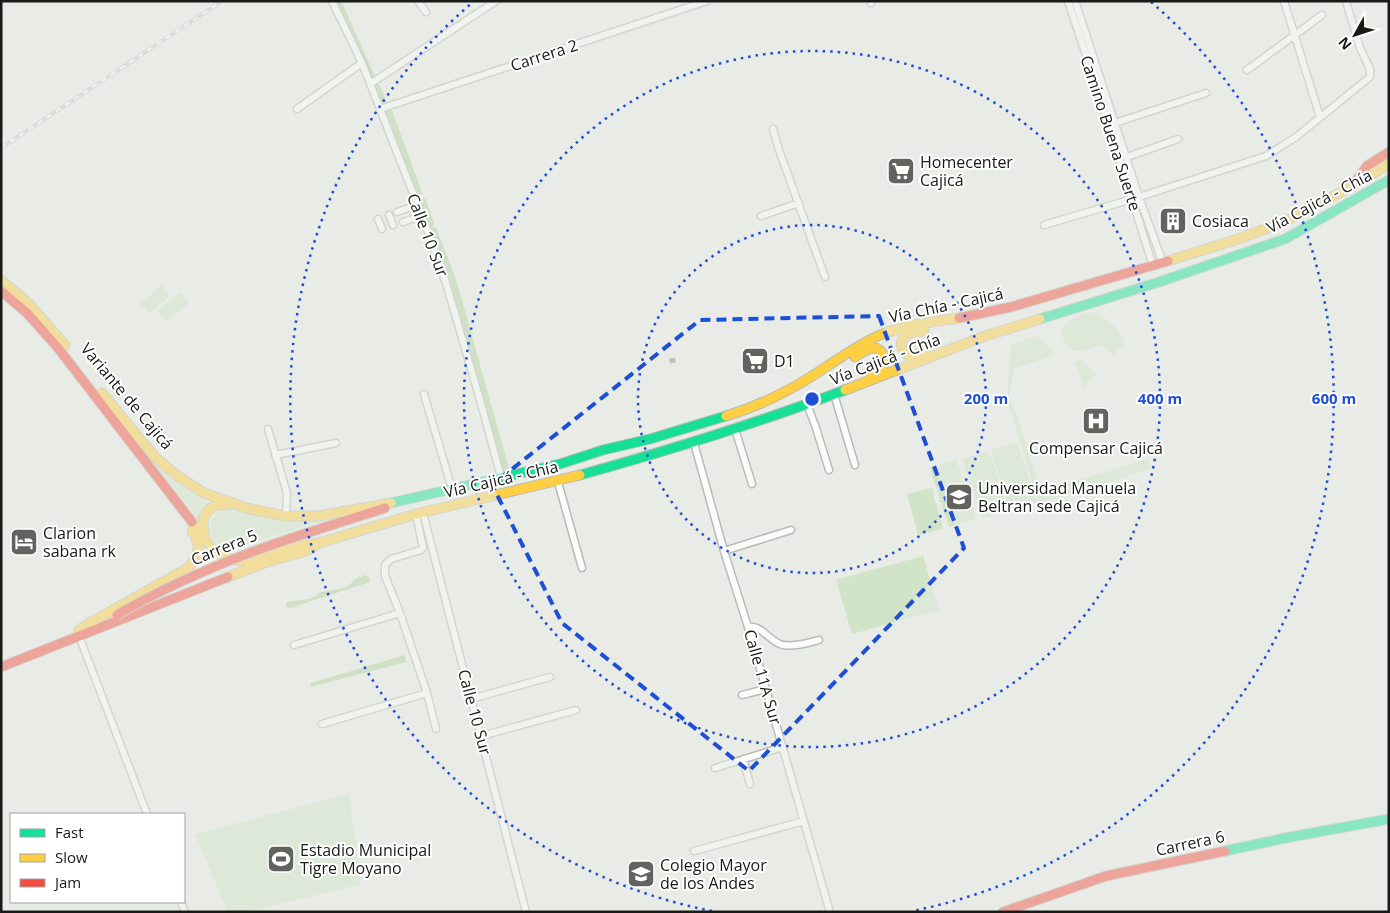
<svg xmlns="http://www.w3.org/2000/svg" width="1390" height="913" font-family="'Open Sans',sans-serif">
	<rect width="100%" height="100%" fill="#e8ebe6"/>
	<path fill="#d1e4c7" d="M162,285L170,296L149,314L140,303Z
		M181,292L189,303L167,321L157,311Z
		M1092,312C1106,319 1118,327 1125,342L1114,355L1101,345C1080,351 1066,359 1061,331C1068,319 1079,315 1092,312Z
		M1038,336L1056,354L1014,369L1009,396L1017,416L1041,492L1148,459L1151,469L1039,503L1007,399L1011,344Z
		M1081,360L1096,374L1084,387L1075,363Z
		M1017,442L1037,501L1010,510L991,450Z
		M989,451L1008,510L982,519L962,459Z
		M146,454L182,486L209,503L198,520Z
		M956,459L976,519L949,527L930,468Z
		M932,488L935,502L911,508L907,494Z
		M936,502L943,529L918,535L911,508Z
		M228,508L240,512L328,519L226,551C214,541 209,538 210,522L220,510Z
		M923,556L939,610L852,634L836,580Z
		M349,794L361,884L247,912H228L195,834Z"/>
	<path fill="#b1d29c" d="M364,575L369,577L370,582L287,609L286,602L310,599L321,592L338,589L348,586L356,579Z
		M405,655L406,662L310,687L311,683Z"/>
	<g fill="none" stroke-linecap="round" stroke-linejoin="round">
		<path stroke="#b1d29c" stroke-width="6" d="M338,1L372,77
			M377,87L384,103
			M389,111L419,193
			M423,201L431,224
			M434,230L454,283L506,469"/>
		<path stroke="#bec1bd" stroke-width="6" stroke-dasharray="6 3" stroke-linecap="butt" d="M672,358L673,363"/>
		<g stroke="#b9bbb7" stroke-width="9">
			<path id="street" d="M332,1L362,63L427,229L446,283L480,400L501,477
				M418,1L426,12
				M871,1V3
				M1068,1L1096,85L1153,266
				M1075,1L1139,197L1163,263
				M1284,1L1320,117
				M1247,70L1322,15
				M370,84L496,1
				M297,109L362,63
				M380,109L707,1
				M1112,124L1206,93
				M773,129L779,150L825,277
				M1127,157L1178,139
				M397,212L417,205
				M389,215L393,225
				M761,216L799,203
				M378,219L382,229
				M403,222L422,216
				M1044,225L1139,197L1266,156L1296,137L1370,77V69L1360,48L1346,1
				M424,394L452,489
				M834,394L855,465
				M807,404L816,428L829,470
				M268,429L287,493L286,516
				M735,429L752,484
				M694,443L724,551L748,627L830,912
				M275,455L336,443
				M558,482L582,568
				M423,513L526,912
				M416,514L423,548L421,550L391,559L385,565V576L400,613L427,693L436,729
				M724,551L791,530
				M748,627C762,624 770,643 783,645C795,647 808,643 819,640
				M79,636L147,814
				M294,645L400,613
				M742,695L766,689
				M471,699L550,677
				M322,724L427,693
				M481,736L576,710
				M743,759L750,784
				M715,768L783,747
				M694,851L804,821
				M181,902L185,912"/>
		</g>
		<g stroke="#b9bbb7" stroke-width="11">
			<path id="fast" d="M1040,319L1156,283L1285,239L1389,180
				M580,475C670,450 758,423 845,390
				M391,503L560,464L603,450L650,439L726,416
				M1225,851L1285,838L1389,819"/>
		</g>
		<g stroke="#b9bbb7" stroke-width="11">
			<path id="slow" d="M1168,261L1241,238L1286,221L1351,187L1389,164
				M1,280L27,302L65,345
				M924,331C919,332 913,332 908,334C897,340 901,352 910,356L926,352
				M855,357C860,354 867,348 873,348C884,348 888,362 881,369C878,372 874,373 870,374
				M845,390L985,336L1040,319
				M102,393L155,457L179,477L204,493L246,508L286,516H319L391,503
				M726,416C749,409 770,400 790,389C821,373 848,349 880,335C904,325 932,322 959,318
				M192,522C198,530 204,539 211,547C237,575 274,552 303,545C309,544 314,544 319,543L416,514L580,475
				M205,537C199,517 207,503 229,504
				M228,577L264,563L306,551L317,544
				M78,635L79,630L86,625L188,568C199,555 202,546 192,531"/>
		</g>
		<g stroke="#b9bbb7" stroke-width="11">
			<path id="jam" d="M1355,182L1367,166L1389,152
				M1,291L28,314L58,348L192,522
				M959,318L1011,307L1168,261
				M307,533L385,508
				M1,667L228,577
				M1003,912L1106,876L1225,851"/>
		</g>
		<use href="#street" stroke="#fcfcfb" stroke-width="6"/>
		<use href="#fast" stroke="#16e098" stroke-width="9"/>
		<use href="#slow" stroke="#ffcf43" stroke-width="9"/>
		<use href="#jam" stroke="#f24e42" stroke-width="9"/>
		<g stroke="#cdcdcc" stroke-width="4">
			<path id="rail" d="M1,148L222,1"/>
		</g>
		<use href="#rail" stroke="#fff" stroke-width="2" stroke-dasharray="5.5" stroke-linecap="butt"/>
		<g stroke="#b9bbb7" stroke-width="11" stroke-linecap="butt">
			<path id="jam-bridge" d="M117,615C177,580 241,554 307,533"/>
		</g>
		<use href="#jam-bridge" stroke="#f24e42" stroke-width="9"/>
	</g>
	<path d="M0 0H1390V913H0ZM879,316L964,548L749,771L562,623L492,485L700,320Z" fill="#e8ebe6" fill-opacity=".55" fill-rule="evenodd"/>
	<path fill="none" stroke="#1d4ed8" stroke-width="4" stroke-dasharray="10 6" stroke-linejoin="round" d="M879,316L964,548L749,771L562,623L492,485L700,320Z"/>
	<g fill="none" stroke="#1d4ed8" stroke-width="2.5" stroke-dasharray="2.5 5">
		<circle cx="812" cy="399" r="174"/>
		<circle cx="812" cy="399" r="348"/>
		<path d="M712 911A522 522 0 0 1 473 2M1151 2A522 522 0 0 1 912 911"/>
	</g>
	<defs>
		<g id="supermarket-square" transform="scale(1.4375)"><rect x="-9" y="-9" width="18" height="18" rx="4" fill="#61635f" stroke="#fff"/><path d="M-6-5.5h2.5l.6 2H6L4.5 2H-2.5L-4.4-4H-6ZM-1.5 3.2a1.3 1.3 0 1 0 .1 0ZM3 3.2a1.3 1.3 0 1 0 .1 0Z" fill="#fff"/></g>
		<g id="building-square" transform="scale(1.4375)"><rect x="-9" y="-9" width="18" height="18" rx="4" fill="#61635f" stroke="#fff"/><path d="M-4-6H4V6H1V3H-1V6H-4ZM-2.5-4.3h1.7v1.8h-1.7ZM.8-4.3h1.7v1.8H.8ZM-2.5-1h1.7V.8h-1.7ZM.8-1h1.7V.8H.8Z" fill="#fff"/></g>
		<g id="hospital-square" transform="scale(1.4375)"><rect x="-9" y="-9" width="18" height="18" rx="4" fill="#61635f" stroke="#fff"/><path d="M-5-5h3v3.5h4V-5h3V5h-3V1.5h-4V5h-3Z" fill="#fff"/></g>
		<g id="university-square" transform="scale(1.4375)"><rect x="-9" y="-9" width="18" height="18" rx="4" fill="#61635f" stroke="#fff"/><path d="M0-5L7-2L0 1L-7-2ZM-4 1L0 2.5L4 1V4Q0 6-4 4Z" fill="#fff"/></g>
		<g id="hotel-square" transform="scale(1.4375)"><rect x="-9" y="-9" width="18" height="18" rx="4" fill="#61635f" stroke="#fff"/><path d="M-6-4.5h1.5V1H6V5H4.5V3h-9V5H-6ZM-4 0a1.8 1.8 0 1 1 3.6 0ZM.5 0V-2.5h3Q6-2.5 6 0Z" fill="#fff"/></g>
		<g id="stadium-square" transform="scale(1.4375)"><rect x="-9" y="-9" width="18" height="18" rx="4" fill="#61635f" stroke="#fff"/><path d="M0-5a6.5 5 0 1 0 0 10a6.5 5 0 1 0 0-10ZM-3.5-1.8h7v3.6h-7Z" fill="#fff"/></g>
		<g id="school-square" transform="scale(1.4375)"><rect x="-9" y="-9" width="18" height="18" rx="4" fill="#61635f" stroke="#fff"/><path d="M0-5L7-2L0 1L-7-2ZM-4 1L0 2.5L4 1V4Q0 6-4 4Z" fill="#fff"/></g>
	</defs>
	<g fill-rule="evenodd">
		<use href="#supermarket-square" x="901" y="171"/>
		<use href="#building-square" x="1173" y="221"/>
		<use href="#supermarket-square" x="755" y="361"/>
		<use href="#hospital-square" x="1096" y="421"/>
		<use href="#university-square" x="959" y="497"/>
		<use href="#hotel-square" x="24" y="542"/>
		<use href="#stadium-square" x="281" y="859"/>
		<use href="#school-square" x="641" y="874"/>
	</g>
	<g text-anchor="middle" stroke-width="4" stroke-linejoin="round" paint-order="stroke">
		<g font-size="16" fill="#181a17" stroke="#fff">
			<text transform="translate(544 55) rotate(-18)" y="6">Carrera 2</text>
			<text transform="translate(1111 133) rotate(72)" y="6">Camino Buena Suerte</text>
			<text transform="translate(1319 201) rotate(-28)" y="6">Vía Cajicá - Chía</text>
			<text transform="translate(428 235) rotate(69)" y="6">Calle 10 Sur</text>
			<text transform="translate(946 305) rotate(-12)" y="6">Vía Chía - Cajicá</text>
			<text transform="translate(885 359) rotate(-21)" y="6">Vía Cajicá - Chía</text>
			<text transform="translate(127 396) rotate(50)" y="6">Variante de Cajicá</text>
			<text transform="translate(501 479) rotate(-13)" y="6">Vía Cajicá - Chía</text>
			<text transform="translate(224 547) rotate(-22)" y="6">Carrera 5</text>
			<text transform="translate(763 677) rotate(74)" y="6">Calle 11A Sur</text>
			<text transform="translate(475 712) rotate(75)" y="6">Calle 10 Sur</text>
			<text transform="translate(1190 843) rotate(-12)" y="6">Carrera 6</text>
		</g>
		<g font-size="16" fill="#181a17" stroke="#fff" text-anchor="start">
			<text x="920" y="168">Homecenter<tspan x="920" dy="18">Cajicá</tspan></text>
			<text x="1192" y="227">Cosiaca</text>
			<text x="774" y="367">D1</text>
			<text x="1096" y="454" text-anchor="middle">Compensar Cajicá</text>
			<text x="978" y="494">Universidad Manuela<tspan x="978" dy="18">Beltran sede Cajicá</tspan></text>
			<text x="43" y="539">Clarion<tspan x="43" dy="18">sabana rk</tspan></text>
			<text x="300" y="856">Estadio Municipal<tspan x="300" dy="18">Tigre Moyano</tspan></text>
			<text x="660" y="871">Colegio Mayor<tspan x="660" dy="18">de los Andes</tspan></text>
		</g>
	</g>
	<circle cx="812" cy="399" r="8" fill="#1d4ed8" stroke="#fff" stroke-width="2.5"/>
	<g font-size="15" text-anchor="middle" font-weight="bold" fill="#1d4ed8" stroke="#fff" stroke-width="4" stroke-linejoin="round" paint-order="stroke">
		<text x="986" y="404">200 m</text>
		<text x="1160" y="404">400 m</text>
		<text x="1334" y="404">600 m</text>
	</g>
	<rect width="1390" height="913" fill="none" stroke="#181a17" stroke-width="5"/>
	<rect x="10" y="813" width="175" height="90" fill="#ffffff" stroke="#a3a3a2"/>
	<rect x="20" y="829" width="25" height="8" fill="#16e098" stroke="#a3a3a2"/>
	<text x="55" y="838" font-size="15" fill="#181a17">Fast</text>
	<rect x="20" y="854" width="25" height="8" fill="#ffcf43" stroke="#a3a3a2"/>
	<text x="55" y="863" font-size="15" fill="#181a17">Slow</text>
	<rect x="20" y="879" width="25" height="8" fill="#f24e42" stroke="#a3a3a2"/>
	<text x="55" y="888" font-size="15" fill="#181a17">Jam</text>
	<g transform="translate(1355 35) rotate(230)" stroke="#ffffff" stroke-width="4" paint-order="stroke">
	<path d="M0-4L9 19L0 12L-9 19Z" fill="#181a17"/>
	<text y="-8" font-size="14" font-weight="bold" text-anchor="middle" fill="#181a17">N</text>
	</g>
</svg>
